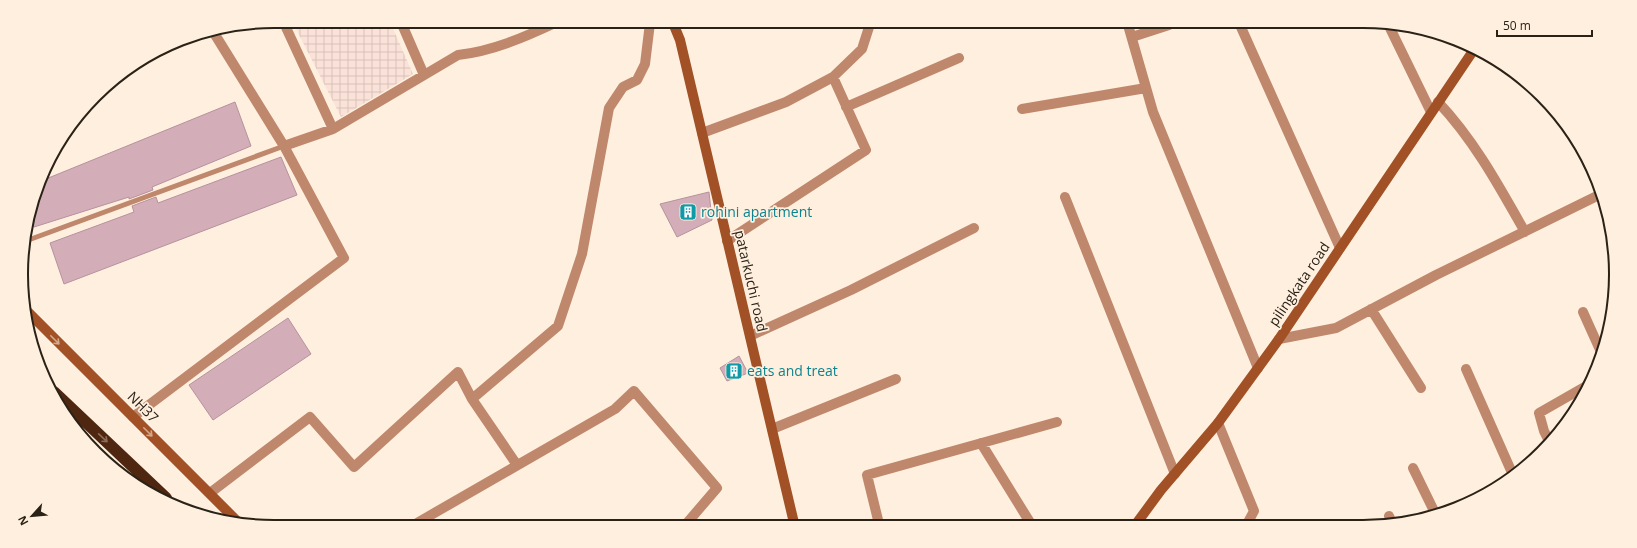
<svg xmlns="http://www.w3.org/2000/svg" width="1637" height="548" font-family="'Open Sans',sans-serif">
	<defs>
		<pattern id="industrial-grid" width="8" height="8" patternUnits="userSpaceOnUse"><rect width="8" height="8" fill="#fae2d9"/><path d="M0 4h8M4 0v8" fill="none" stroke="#d6c2ba"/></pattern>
	</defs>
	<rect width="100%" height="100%" fill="#feefde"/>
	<path fill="url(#industrial-grid)" d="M292,21L390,22L413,74L341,117Z"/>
	<path fill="#d3aeb9" stroke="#b6929d" d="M235,102L251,146L152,187L153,190L129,199V197L34,227L30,218L41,181Z
		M281,157L297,195L64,284L50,243L134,212L132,206L156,197L158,203Z
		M709,192L712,220L677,237L660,204Z
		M288,318L311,354L213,420L189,385Z
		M739,356L748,373L727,381L720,368Z"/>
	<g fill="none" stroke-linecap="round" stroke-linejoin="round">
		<path stroke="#bf876c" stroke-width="5" d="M23,242L284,146"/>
		<path stroke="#bf876c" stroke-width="10" d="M283,21L333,129
			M401,22L424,75
			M1128,25L1153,112L1258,368
			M1240,25L1340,248
			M1389,26L1431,112
			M214,33L284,146
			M1132,37L1169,25
			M1438,102C1474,140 1499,186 1525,232
			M846,107L959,58
			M1022,109L1146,88
			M702,133L786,102L833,77L862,49L870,24
			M1065,197L1175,474
			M727,241L866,150L833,77
			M1371,309L1421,388
			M1583,312L1601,352
			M750,336L851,290L974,228
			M1279,339L1336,328L1436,275L1599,195
			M1466,369L1513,475
			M472,399L558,326L582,254L609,108L623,87L637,80L645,64L650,23
			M133,417L344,258L284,146L333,129L458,55C493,51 525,37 557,22
			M1218,423L1254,511L1247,524
			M772,429L896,379
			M1549,441L1544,431L1539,413L1588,385
			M981,443L1031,524
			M1413,468L1435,513
			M210,493L310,417L354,467L458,372L472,399L517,465
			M1389,516L1393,525
			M417,523L615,409L634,391L717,488L687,523
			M879,524L867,475L1057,422"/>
		<path stroke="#a15125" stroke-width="10" d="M673,23L680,40L794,523
			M28,312L238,522
			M1136,524L1161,490L1218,423L1279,339L1473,51"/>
		<path stroke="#4f2610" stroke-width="12" d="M54,392L166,498"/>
	</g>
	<defs><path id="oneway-shaft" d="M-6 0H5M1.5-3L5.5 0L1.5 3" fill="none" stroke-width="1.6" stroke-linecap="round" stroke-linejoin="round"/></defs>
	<g stroke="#d4a88b">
		<use href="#oneway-shaft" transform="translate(55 340) rotate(45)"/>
		<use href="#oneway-shaft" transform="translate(148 432) rotate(45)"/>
	</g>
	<use stroke="#8c6c58" href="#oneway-shaft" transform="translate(103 438) rotate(43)"/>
	<defs>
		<g id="building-square" transform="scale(0.9)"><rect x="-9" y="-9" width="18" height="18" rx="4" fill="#0f9aa8" stroke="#feefde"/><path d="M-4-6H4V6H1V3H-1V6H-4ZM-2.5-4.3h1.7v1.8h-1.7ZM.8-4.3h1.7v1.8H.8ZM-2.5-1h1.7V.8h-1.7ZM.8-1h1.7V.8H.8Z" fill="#fff"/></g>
	</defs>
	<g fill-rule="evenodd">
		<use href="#building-square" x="688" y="212"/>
		<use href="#building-square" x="734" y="371"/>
	</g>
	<g text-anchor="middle" stroke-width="3.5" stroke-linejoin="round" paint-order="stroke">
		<g font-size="14" fill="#0d838f" stroke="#feefde" text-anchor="start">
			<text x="701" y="217">rohini apartment</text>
			<text x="747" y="376">eats and treat</text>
		</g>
		<g font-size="14" fill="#2a2117" stroke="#feefde">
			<text transform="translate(751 281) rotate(77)" y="5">patarkuchi road</text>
			<text transform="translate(1299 284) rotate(-56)" y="5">pilingkata road</text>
			<text transform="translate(143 407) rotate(45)" y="5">NH37</text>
		</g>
	</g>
	<path d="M0 0H1637V548H0ZM274 28H1363A246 246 0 0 1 1609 274V274A246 246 0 0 1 1363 520H274A246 246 0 0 1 28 274V274A246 246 0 0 1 274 28Z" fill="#feefde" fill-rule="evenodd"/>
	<path fill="none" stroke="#2a2117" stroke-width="2" d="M274 28H1363A246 246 0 0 1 1609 274V274A246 246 0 0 1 1363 520H274A246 246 0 0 1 28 274V274A246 246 0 0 1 274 28Z"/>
	<g transform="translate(32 516) rotate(243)" stroke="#feefde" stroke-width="3" paint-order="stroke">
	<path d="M0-3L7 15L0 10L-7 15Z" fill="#2a2117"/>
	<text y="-6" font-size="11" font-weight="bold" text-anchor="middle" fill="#2a2117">N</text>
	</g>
	<path d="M1497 30v6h95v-6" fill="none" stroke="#2a2117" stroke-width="2"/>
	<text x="1503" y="30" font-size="12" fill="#2a2117" stroke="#feefde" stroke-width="3" paint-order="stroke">50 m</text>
</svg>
